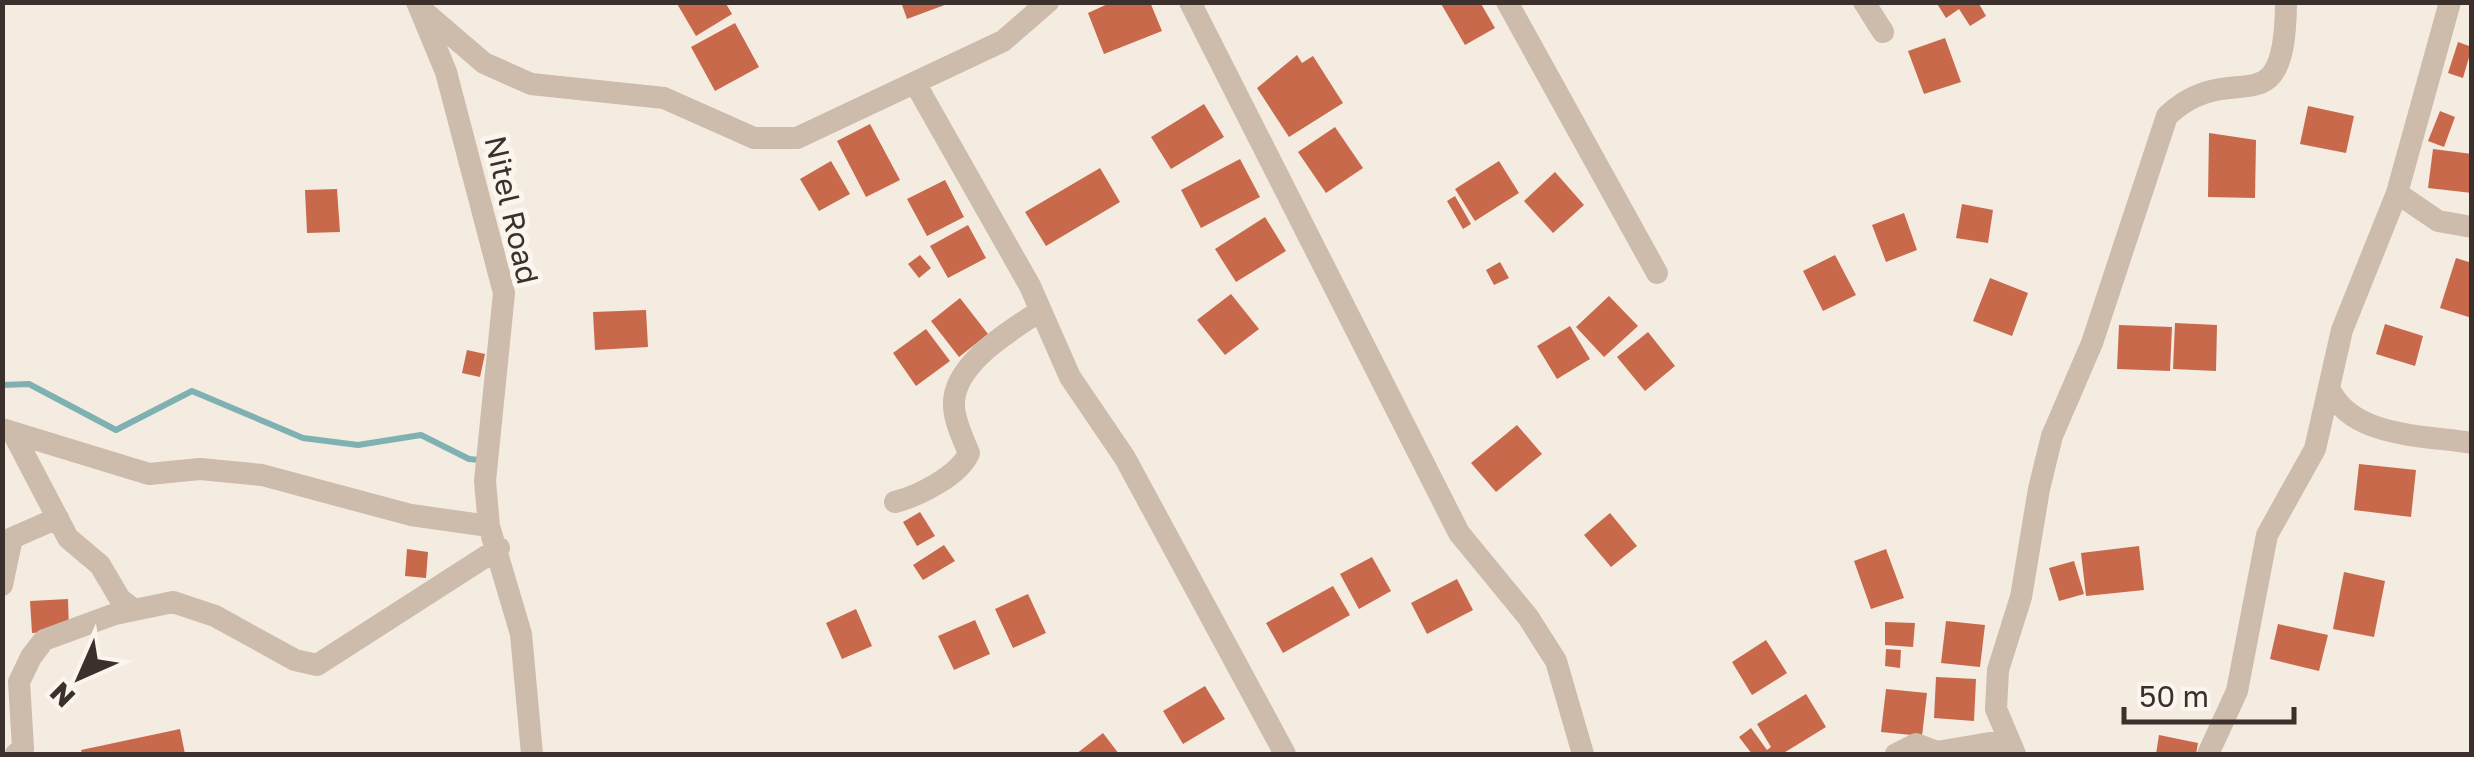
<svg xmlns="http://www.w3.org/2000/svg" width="2474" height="757" font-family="'Golos Text',sans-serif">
	<rect width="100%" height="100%" fill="#f4ebe1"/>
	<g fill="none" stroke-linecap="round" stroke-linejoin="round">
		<path stroke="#7fb0b2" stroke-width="6" d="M2,385L29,384L116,430L192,391L303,438L358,445L421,435L469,459L480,460"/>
	</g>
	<path fill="#c8694b" d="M676,2H725L732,14L696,36Z
		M901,2H950V3L907,19Z
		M1112,2H1150L1162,31L1104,54L1088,13Z
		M1440,2H1480L1495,28L1465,45Z
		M1936,2H1978L1986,16L1970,26L1959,9L1946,18Z
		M735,23L759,67L715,91L691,47Z
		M1945,38L1961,82L1924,94L1908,51Z
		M2458,42L2472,47L2463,78L2448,73Z
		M1297,55L1302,63L1313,56L1343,103L1289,137L1257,88Z
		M1204,104L1224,137L1171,169L1151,137Z
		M2308,106L2354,116L2346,153L2300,144Z
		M2440,111L2455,117L2444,147L2428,141Z
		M870,124L900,180L866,197L837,141Z
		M1335,127L1363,168L1326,193L1298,152Z
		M2209,133L2256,140L2255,198L2208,197Z
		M2433,149L2472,154V193L2428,188Z
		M1240,159L1260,197L1201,228L1181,190Z
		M831,161L850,194L819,211L800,179Z
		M1499,161L1519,193L1475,221L1455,189Z
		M1100,168L1120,202L1046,246L1025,212Z
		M1555,172L1584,205L1553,233L1524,201Z
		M945,180L964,217L927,236L907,199Z
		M337,189L340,232L307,233L305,190Z
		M1455,196L1471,224L1463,229L1447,201Z
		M1962,204L1993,210L1988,243L1956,238Z
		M1904,213L1917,250L1886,262L1872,225Z
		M1265,217L1286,251L1236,282L1215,249Z
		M968,225L986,258L948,278L930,246Z
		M920,255L931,268L919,278L908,264Z
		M1835,255L1856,295L1823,311L1803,271Z
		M2456,258L2472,263V318L2440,308Z
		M1500,262L1509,278L1494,285L1486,270Z
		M1990,278L2028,293L2012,336L1973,321Z
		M1231,294L1259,329L1225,355L1197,320Z
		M1609,296L1638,326L1604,357L1576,327Z
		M960,298L988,334L959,357L931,321Z
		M646,310L648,347L595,350L593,312Z
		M2175,323L2217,325L2216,371L2173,369Z
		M2385,324L2423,336L2415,366L2376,354Z
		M2119,325L2172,327L2170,371L2117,369Z
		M1570,326L1590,359L1557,379L1537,346Z
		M926,329L950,361L916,386L893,353Z
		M1648,332L1675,366L1645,391L1617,357Z
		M467,350L485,354L480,377L462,373Z
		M1517,425L1542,454L1496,492L1471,463Z
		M2359,464L2416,470L2411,517L2354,510Z
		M920,512L935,536L917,546L903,522Z
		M1610,513L1637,546L1611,567L1584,535Z
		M944,545L955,561L923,580L913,565Z
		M2139,546L2144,590L2086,596L2081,553Z
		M407,549L428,552L426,578L405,576Z
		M1886,549L1904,598L1871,609L1854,561Z
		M1372,557L1391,591L1359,609L1340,574Z
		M2074,561L2084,594L2059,601L2049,568Z
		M2344,572L2385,581L2374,637L2333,629Z
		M1457,579L1473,610L1427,634L1411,603Z
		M1333,586L1350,615L1283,653L1266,623Z
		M1028,594L1046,633L1013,648L995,609Z
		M68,599L69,631L32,633L30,601Z
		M856,609L872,646L842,659L826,623Z
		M975,620L990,654L954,670L938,636Z
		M1946,621L1985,625L1980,667L1941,663Z
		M1885,622L1915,623L1913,647L1885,645Z
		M2278,624L2328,635L2319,671L2270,659Z
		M1766,640L1787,673L1752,695L1732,662Z
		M1886,649L1901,650L1900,668L1885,666Z
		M1936,677L1976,679L1974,721L1934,718Z
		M1205,686L1225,719L1183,744L1163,711Z
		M1886,689L1927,693L1922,736L1881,732Z
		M1806,694L1826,727L1782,754H1752L1739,737L1751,728L1767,750L1771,747L1757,724Z
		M180,729L185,754H82L81,750Z
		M1103,733L1119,754H1076Z
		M2159,735L2198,743L2196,754H2156Z"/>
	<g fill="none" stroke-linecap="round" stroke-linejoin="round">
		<path stroke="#cdbbac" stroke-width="22" d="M417,2L446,72L504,293L485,481L489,526L521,634L532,754
			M1190,2L1459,533L1528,617L1556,661L1583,754
			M1507,2L1657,273
			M1864,2L1883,32
			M421,9L484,63L531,84L664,98L754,138H797L1003,41L1048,2
			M915,83L1030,286L1070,377L1125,458L1285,754
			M2397,193L2438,221L2472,227
			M2329,388C2351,438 2424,435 2472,443
			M2,429L149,474L200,469L262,475L411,515L489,526
			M13,433L68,538L100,565L120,599L134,610
			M895,502C918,496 959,476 969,453C963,439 955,422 954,407C951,365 1010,331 1040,311
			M2,585L12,538L58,518
			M16,754L23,748L19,682L31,657L44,640L115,614L173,602L215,616L295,660L317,665L499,548
			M1896,754L1916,744L1937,752L2007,740
			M2015,754L1996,709L1998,670L2021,597L2039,489L2052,436L2092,343L2167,116C2233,53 2285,136 2286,2
			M2208,754L2237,691L2267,535L2315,449L2342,330L2397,193L2450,2"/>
	</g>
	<g text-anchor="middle" stroke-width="10" stroke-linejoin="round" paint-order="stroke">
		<g font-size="30" fill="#3b302b" stroke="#fbf5ee">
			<text transform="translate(511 210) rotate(77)" y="10">Nitel Road</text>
		</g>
	</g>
	<rect width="2474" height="757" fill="none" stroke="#3b302b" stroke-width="10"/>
	<g transform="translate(80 677) rotate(225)" stroke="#fbf5ee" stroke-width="8" paint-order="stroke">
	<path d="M0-8L18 38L0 25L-18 38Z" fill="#3b302b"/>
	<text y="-15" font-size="28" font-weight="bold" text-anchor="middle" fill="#3b302b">N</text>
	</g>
	<path d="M2124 707v15h170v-15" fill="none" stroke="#3b302b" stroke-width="5"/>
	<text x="2139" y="707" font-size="30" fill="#3b302b" stroke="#fbf5ee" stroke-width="8" paint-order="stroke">50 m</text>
</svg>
